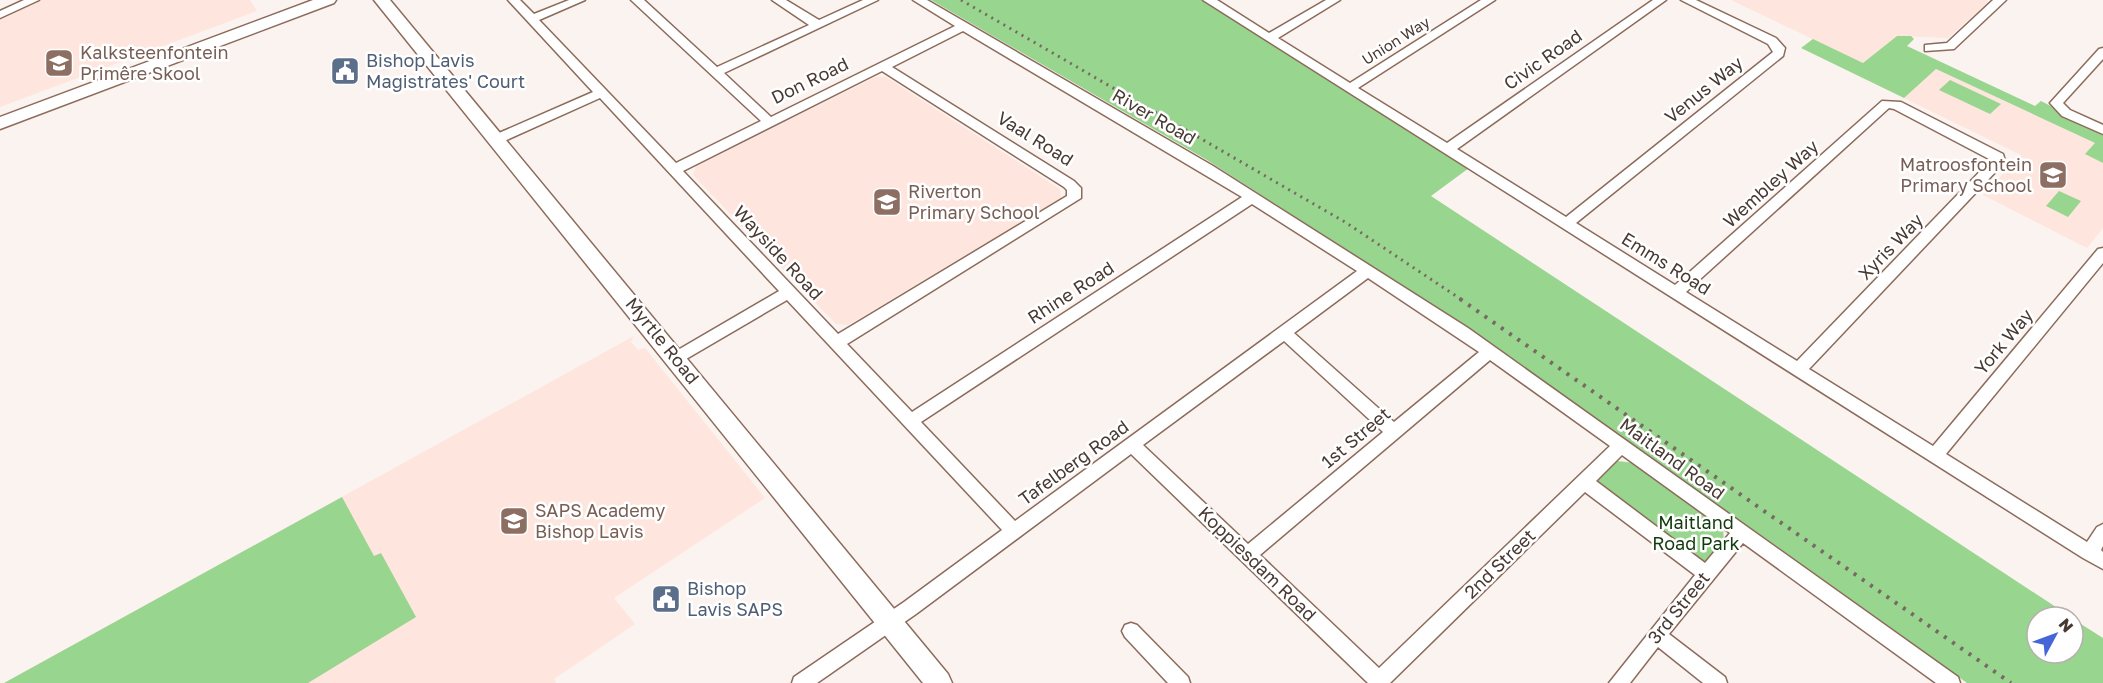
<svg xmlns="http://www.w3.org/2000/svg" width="2103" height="683" font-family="'Golos Text',sans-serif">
	<rect width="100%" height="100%" fill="#fbf3ef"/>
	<path fill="#fee5dd" d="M41,0H250L257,11L0,107V20Z
		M1731,0H1986L1988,2L1948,38L1897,36L1863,63Z
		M1936,69L2103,147V228L2087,248L1983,195L2021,155L1904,98Z
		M876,77H886L1060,189L1061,198L848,325L836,324L693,175L696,166Z
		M634,336L631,342L638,350L645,348L765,498L614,598L635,624L554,679L556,683H4Z"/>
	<path fill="#98d58f" d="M931,0H1203L1469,168L1431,196L2071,617H2037V653H2073V619L2103,638V683H1967L1493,345L1207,160Z
		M1897,36H1911L1914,39L1907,46L2035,106L2041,101L2103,133V163L2085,154L2095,143L1936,69L1904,98L1801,48L1813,39L1863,63Z
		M1950,80L2001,104L1990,114L1939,90Z
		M2059,191L2081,201L2068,217L2046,206Z
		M1617,461L1635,463L1723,528L1724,540L1705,564L1595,482Z
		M342,497L374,556L381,553L416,617L308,683H4Z"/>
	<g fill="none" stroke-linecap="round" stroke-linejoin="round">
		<g stroke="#8c6b5b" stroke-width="3">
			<path id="street" d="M24,0H39L0,18V11Z
				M508,0H520L534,14L569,0H585L539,20L676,163L761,121L631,0H644L717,67L809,25L772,0H786L819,20L863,0H878L724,73L771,117L955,26L913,0H927L1213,166L1468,328L1958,677L1960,683H1936L1743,543L1669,634L1725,677L1727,683H1703L1658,647L1630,683H1609L1695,575L1585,492L1390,683H1368L1131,454L916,614L817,683H792L794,677L904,602L1002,530L787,300L681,362H671L668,358L671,354L779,291L600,98L502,142H492L491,139L492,136L593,92ZM963,31L1242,197L912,412L847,344L1081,198V188L1074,181L892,67ZM882,71L1064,187L1067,190V196L838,334L683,171ZM1252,204L1357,271L1015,521L921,422ZM1368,278L1479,352L1394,422L1294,333ZM1284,341L1383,432L1248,544L1143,445ZM1490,360L1610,446L1379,668L1260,555ZM1622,455L1730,533L1705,563L1596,481Z
				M1203,0H1217L1269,33L1326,0H1340L1278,38L1350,83L1481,0H1495L1358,88L1447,143L1653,0H1666L1457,149L1566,217L1773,52L1768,44L1681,0H1696L1776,38L1785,48L1783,56L1576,223L1675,285L1882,101L1901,102L2003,154L2005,161L2003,164L1809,369L1933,446L2098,249L2103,248V263L1946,454L2087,542L2097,527L2103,524V546L2101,550L2103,552V569L2083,558ZM1889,108L1894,109L1991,160L1797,361L1686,292Z
				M1993,0H2006L1954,49L1925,51V45L1947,43Z
				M2103,48V59L2063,103L2070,110L2103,125V134L2062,116L2050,103L2099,49Z
				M1131,623L1137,625L1188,677L1190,683H1168L1125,637L1122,631L1125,625Z"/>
		</g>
		<g stroke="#8c6b5b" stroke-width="3">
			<path id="secondary" d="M313,0H336L334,3L0,129V117Z
				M374,0H390L948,674L952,683H923Z"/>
		</g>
		<use href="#street" fill="#fff" fill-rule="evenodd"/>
		<use href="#secondary" fill="#fff" fill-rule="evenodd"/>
		<path stroke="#776963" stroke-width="3" stroke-dasharray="2 5" stroke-linecap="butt" d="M961,0L1345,222L1462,300"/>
		<path stroke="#776963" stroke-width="4" stroke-dasharray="3 7" stroke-linecap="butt" d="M1460,299L2011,683"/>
	</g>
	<defs>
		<g id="school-square" transform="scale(1.5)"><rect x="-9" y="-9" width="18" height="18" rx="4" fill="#8d6e63" stroke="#fff"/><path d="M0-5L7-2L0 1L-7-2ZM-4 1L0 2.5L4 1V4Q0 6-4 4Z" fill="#fff"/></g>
		<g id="civic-square" transform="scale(1.5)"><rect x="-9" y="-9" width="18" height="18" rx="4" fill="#5c6f8a" stroke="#fff"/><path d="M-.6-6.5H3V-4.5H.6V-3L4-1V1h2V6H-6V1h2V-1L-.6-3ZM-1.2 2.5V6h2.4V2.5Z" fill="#fff"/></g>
		<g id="university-square" transform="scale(1.5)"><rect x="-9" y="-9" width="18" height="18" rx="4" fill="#8d6e63" stroke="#fff"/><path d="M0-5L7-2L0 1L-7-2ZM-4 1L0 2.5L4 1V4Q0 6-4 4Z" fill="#fff"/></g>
	</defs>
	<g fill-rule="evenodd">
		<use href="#school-square" x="59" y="63"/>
		<use href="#civic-square" x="345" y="71"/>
		<use href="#school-square" x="2053" y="175"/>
		<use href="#school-square" x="887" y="202"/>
		<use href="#university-square" x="514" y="521"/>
		<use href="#civic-square" x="666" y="599"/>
	</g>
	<g text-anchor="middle" stroke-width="5" stroke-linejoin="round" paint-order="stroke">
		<g font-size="15" fill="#483932" stroke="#fff">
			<text transform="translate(1396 41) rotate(-32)" y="5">Union Way</text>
		</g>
		<g font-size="18" fill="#785e54" stroke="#fff" text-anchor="start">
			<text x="80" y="59">Kalksteenfontein<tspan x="80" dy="21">Primêre Skool</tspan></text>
			<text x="2032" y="171" text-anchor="end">Matroosfontein<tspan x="2032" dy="21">Primary School</tspan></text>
			<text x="908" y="198">Riverton<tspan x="908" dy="21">Primary School</tspan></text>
			<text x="535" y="517">SAPS Academy<tspan x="535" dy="21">Bishop Lavis</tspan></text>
		</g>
		<g font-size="18" fill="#483932" stroke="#fff">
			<text transform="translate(1543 60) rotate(-35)" y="6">Civic Road</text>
			<text transform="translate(810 81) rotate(-26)" y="6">Don Road</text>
			<text transform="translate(1704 90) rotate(-39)" y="6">Venus Way</text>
			<text transform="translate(1154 117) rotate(30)" y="6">River Road</text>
			<text transform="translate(1035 139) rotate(32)" y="6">Vaal Road</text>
			<text transform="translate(1771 184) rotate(-42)" y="6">Wembley Way</text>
			<text transform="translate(1891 247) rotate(-46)" y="6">Xyris Way</text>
			<text transform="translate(778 253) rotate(47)" y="6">Wayside Road</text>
			<text transform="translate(1666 264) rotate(32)" y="6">Emms Road</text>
			<text transform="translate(1071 293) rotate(-33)" y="6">Rhine Road</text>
			<text transform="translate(662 341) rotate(51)" y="6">Myrtle Road</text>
			<text transform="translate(2004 342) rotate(-50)" y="6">York Way</text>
			<text transform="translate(1356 438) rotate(-40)" y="6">1st Street</text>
			<text transform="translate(1672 459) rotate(36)" y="6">Maitland Road</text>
			<text transform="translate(1074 463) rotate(-36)" y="6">Tafelberg Road</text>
			<text transform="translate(1257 564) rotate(44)" y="6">Koppiesdam Road</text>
			<text transform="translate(1500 564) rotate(-44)" y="6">2nd Street</text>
			<text transform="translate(1679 608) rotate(-51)" y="6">3rd Street</text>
		</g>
		<g font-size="18" fill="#4e5e75" stroke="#fff" text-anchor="start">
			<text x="366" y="67">Bishop Lavis<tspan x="366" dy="21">Magistrates' Court</tspan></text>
			<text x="687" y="595">Bishop<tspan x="687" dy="21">Lavis SAPS</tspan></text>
		</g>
		<g font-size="18" fill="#113b0c" stroke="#fff">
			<text x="1696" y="529">Maitland<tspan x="1696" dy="21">Road Park</tspan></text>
		</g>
	</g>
	<g transform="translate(2055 635) rotate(49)"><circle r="28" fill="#ffffff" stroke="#b6b0ad" stroke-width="1.5"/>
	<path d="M0-4.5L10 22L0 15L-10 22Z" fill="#4565d8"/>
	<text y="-9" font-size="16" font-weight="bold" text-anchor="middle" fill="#483932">N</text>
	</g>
</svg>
